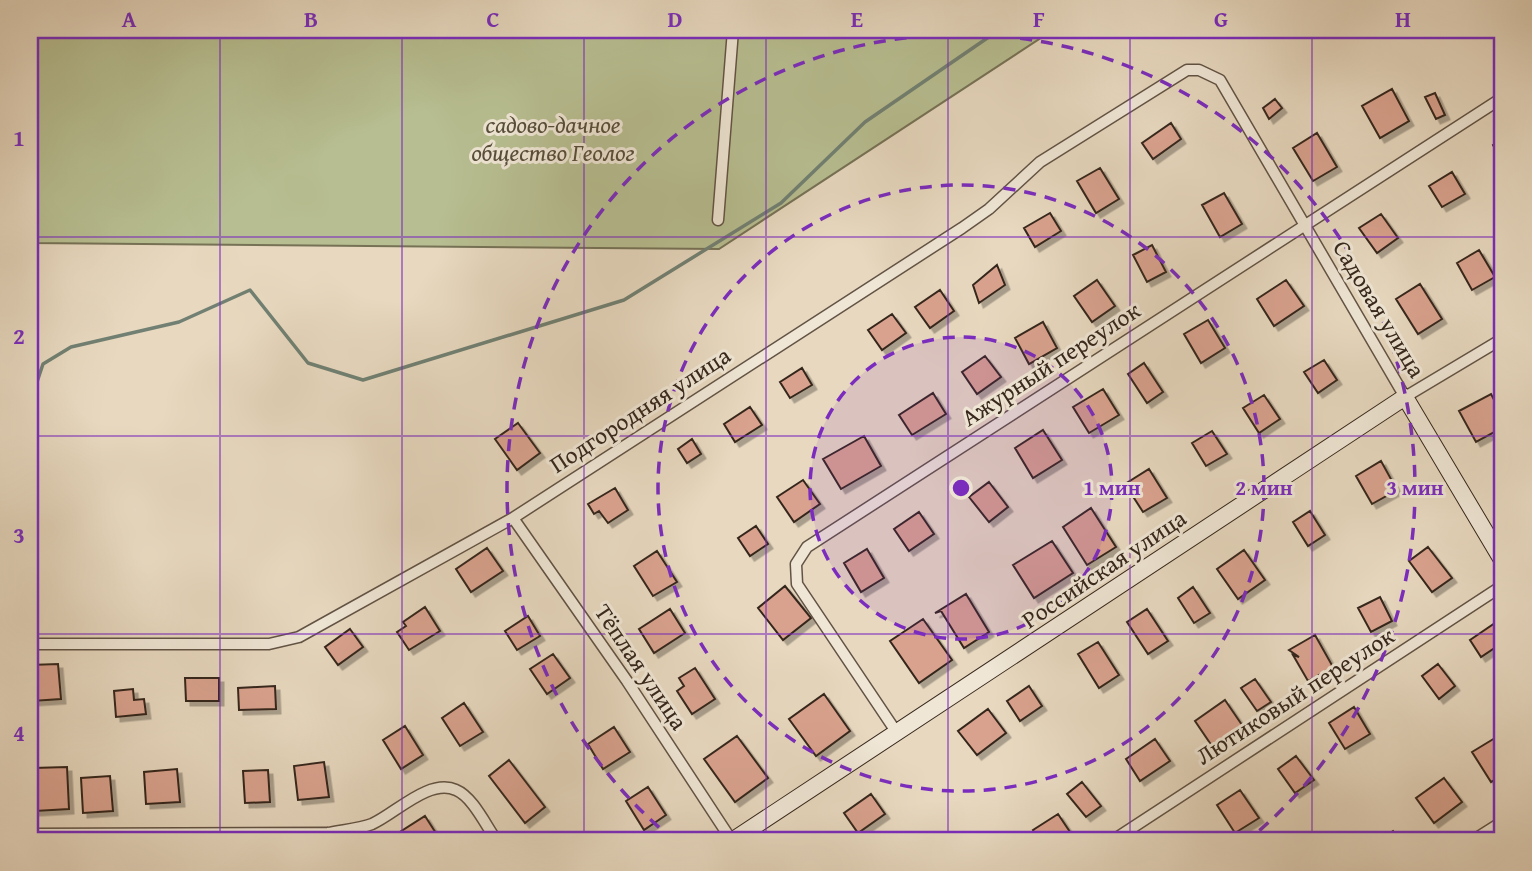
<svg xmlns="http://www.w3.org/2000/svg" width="1532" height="871" font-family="'Gentium Book Plus',serif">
	<defs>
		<filter id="shadow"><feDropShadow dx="4.5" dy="4.5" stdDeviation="0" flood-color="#0004"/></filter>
	</defs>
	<rect width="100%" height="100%" fill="#e7d8bf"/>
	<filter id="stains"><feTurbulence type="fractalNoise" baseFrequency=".00286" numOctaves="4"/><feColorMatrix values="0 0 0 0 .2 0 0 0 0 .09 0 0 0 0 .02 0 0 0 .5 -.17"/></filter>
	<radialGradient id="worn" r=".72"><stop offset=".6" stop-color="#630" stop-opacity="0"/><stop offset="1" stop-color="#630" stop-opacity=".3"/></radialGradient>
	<path fill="#b7be91" stroke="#767256" stroke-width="2" d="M30,30H1053L719,249L30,243Z"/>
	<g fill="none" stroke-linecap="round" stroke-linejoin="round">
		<path stroke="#718072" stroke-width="3.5" d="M1425,30L1502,34
			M30,403L43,364L71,347L179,322L250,290L308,363L363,380L624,300L781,203L865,122L999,30"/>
	</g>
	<path fill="#d9a28e" stroke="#36271c" stroke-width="2" filter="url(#shadow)" d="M1392,89L1409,121L1380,138L1362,106Z
		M1435,93L1445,115L1436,119L1425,97Z
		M1275,99L1282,108L1269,119L1263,108Z
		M1171,123L1181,139L1153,159L1142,143Z
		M1317,133L1337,167L1313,181L1293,148Z
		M1502,139V160L1493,145Z
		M1100,168L1119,199L1096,213L1077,181Z
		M1452,172L1465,194L1442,207L1429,186Z
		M1224,193L1242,224L1220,237L1202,205Z
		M1050,213L1061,231L1035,247L1024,228Z
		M1381,214L1398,238L1377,253L1359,228Z
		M1152,245L1166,272L1147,282L1133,255Z
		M1479,250L1495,277L1472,290L1457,263Z
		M997,265L1005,285L979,303L973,285Z
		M1097,280L1115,306L1092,322L1074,296Z
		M1286,280L1304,306L1274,326L1257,299Z
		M1420,284L1442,319L1418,334L1396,299Z
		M940,290L954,311L930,328L915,307Z
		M892,314L906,333L882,350L868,330Z
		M1208,320L1225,348L1201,363L1184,334Z
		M1043,322L1057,348L1029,364L1015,338Z
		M985,356L1001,377L977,394L962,372Z
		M1324,360L1337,380L1318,393L1304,372Z
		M1144,363L1163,392L1147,403L1128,374Z
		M802,368L812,385L790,398L780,382Z
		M1103,389L1119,415L1089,433L1073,407Z
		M933,393L946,414L912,435L899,415Z
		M1491,394L1502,415V428L1476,442L1459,411Z
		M1264,395L1280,419L1259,433L1243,408Z
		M750,407L762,425L735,442L724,424Z
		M518,423L540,453L517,470L495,439Z
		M1043,430L1062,460L1033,478L1015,448Z
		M1212,431L1227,454L1206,466L1192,443Z
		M864,436L881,466L841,489L823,459Z
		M692,439L701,454L687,463L678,449Z
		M1381,461L1397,490L1372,504L1356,476Z
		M1149,469L1167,498L1143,512L1125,484Z
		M803,480L820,504L794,522L777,497Z
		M989,482L1008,507L989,522L969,497Z
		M615,488L628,510L608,523L599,511L594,514L588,504Z
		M1091,508L1116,547L1087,565L1063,527Z
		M1310,511L1325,535L1308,546L1293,522Z
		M919,512L934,534L909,551L894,529Z
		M756,526L768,544L750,556L738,538Z
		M1052,541L1073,573L1034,598L1013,565Z
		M1428,547L1452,578L1432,592L1409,561Z
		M487,548L503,571L471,592L456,569Z
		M867,549L884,578L861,592L844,563Z
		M1244,550L1265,580L1238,599L1217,569Z
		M657,551L677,582L653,596L634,566Z
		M785,586L811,618L783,640L758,608Z
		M1193,587L1210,613L1194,623L1178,598Z
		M966,594L989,632L964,648L941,611L935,613Z
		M1380,597L1392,621L1371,632L1358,608Z
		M425,607L440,631L409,650L397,632L406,626L403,622Z
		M670,609L685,633L654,653L639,629Z
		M1147,609L1168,641L1148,654L1127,622Z
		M528,616L540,636L517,650L505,631Z
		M923,619L952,660L919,683L890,641Z
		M1498,621L1502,628V643L1481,657L1470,640Z
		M350,629L363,647L338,665L325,647Z
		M1315,635L1333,667L1308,681L1293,655L1299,657L1289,650Z
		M1098,642L1119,675L1099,688L1078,654Z
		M553,654L570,678L547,694L530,669Z
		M58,664L61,699L32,701L30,665Z
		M1438,664L1455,686L1439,699L1422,676Z
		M695,668L715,699L692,714L677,691L684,686L679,678Z
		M185,678H219V701H186Z
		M1255,679L1271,702L1257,711L1241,688Z
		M275,686L276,709L239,710L238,688Z
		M1029,686L1042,706L1020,721L1007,701Z
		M133,689L134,700L144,699L146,714L116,717L114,691Z
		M824,694L850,731L816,756L789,719Z
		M1225,700L1242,725L1212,746L1195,721Z
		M464,703L483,732L460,746L442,718Z
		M1354,707L1370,734L1345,749L1329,723Z
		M988,709L1006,733L977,755L958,731Z
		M405,726L423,755L401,769L383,740Z
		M614,727L630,752L603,769L588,744Z
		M737,736L768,778L735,802L704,759Z
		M1495,738L1502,749V775L1491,782L1472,752Z
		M1155,739L1170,761L1140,781L1126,759Z
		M1296,756L1314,780L1295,793L1278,769Z
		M509,760L545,807L525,823L489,776Z
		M324,762L329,797L298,800L294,766Z
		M67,767L69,809L35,811L33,768Z
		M177,769L180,802L146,804L144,772Z
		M268,770L270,802L245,803L243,771Z
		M110,776L113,811L83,813L81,778Z
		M1444,778L1462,802L1434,823L1416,798Z
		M1082,782L1101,806L1086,817L1067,794Z
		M648,787L666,815L644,830L626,801Z
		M1240,790L1259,818L1235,833L1217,805Z
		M871,794L885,814L858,833L844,813Z
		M1058,814L1070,832L1056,841H1040L1033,830Z
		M425,816L441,841H395L392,837Z
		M1393,831L1400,841H1377Z"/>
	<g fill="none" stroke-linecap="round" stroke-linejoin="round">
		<g stroke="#625345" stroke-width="13">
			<path id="street" d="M718,220L733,30
				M513,518L627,681L732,841
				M30,644H269L299,637L513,518L962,228L989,209L1040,162L1187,70H1199L1220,80L1405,397L1502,339
				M897,733L797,584L796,564L807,547L1502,98
				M30,834L328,833C342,830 359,829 372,824C395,814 429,778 456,790C473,797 486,826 497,841
				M1112,841L1502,586
				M1472,841L1502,822"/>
		</g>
		<g stroke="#36271c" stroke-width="18">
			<path id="secondary" d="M732,841L1405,397L1502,560"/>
		</g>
		<use href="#street" stroke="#efe6d5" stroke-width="10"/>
		<use href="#secondary" stroke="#efe6d5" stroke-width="16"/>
	</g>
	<path fill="none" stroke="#7b2cbf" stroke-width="2" stroke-opacity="0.55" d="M220,30V841M402,30V841M584,30V841M766,30V841M948,30V841M1130,30V841M1312,30V841M30,237H1502M30,436H1502M30,634H1502"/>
	<circle cx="961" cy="488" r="151" fill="#7b2cbf" fill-opacity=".12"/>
	<g fill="none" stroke="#7b2cbf" stroke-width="3.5" stroke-dasharray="12 9">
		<circle cx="961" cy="488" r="151"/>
		<circle cx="961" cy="488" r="303"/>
		<path d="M675 841A454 454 0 1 1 1247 841"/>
	</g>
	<g text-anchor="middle" stroke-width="6" stroke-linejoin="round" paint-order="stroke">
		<g font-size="24" font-style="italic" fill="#564d39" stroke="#efe6d5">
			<text x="553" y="133">садово-дачное<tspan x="553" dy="28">общество Геолог</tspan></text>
		</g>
		<g font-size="24" fill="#36271c" stroke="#efe6d5">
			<text transform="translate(1379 309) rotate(59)" y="8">Садовая улица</text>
			<text transform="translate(1051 364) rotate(-33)" y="8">Ажурный переулок</text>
			<text transform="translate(640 410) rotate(-33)" y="8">Подгородняя улица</text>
			<text transform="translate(1104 569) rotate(-34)" y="8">Российская улица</text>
			<text transform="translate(641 667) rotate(56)" y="8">Тёплая улица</text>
			<text transform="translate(1295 696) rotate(-33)" y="8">Лютиковый переулок</text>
		</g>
	</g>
	<circle cx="961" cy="488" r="10" fill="#7b2cbf" stroke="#efe6d5" stroke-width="3.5"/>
	<g font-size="21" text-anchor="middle" font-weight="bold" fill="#7b2cbf" stroke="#efe6d5" stroke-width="6" stroke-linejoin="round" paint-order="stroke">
		<text x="1112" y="495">1 мин</text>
		<text x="1264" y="495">2 мин</text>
		<text x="1415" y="495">3 мин</text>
	</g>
	<rect width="1532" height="871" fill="none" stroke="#e7d8bf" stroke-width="77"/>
	<rect x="38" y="38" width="1456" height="794" fill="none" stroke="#7b2cbf" stroke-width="2.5"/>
	<g font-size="23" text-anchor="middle" font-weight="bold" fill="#7b2cbf">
		<text x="129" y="27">A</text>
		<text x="311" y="27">B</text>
		<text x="493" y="27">C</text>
		<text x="675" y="27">D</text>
		<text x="857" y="27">E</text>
		<text x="1039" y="27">F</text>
		<text x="1221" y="27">G</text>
		<text x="1403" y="27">H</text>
		<text x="19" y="146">1</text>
		<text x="19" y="344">2</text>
		<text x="19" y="543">3</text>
		<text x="19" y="741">4</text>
	</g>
	<rect width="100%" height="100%" filter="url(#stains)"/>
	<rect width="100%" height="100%" fill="url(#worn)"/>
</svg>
